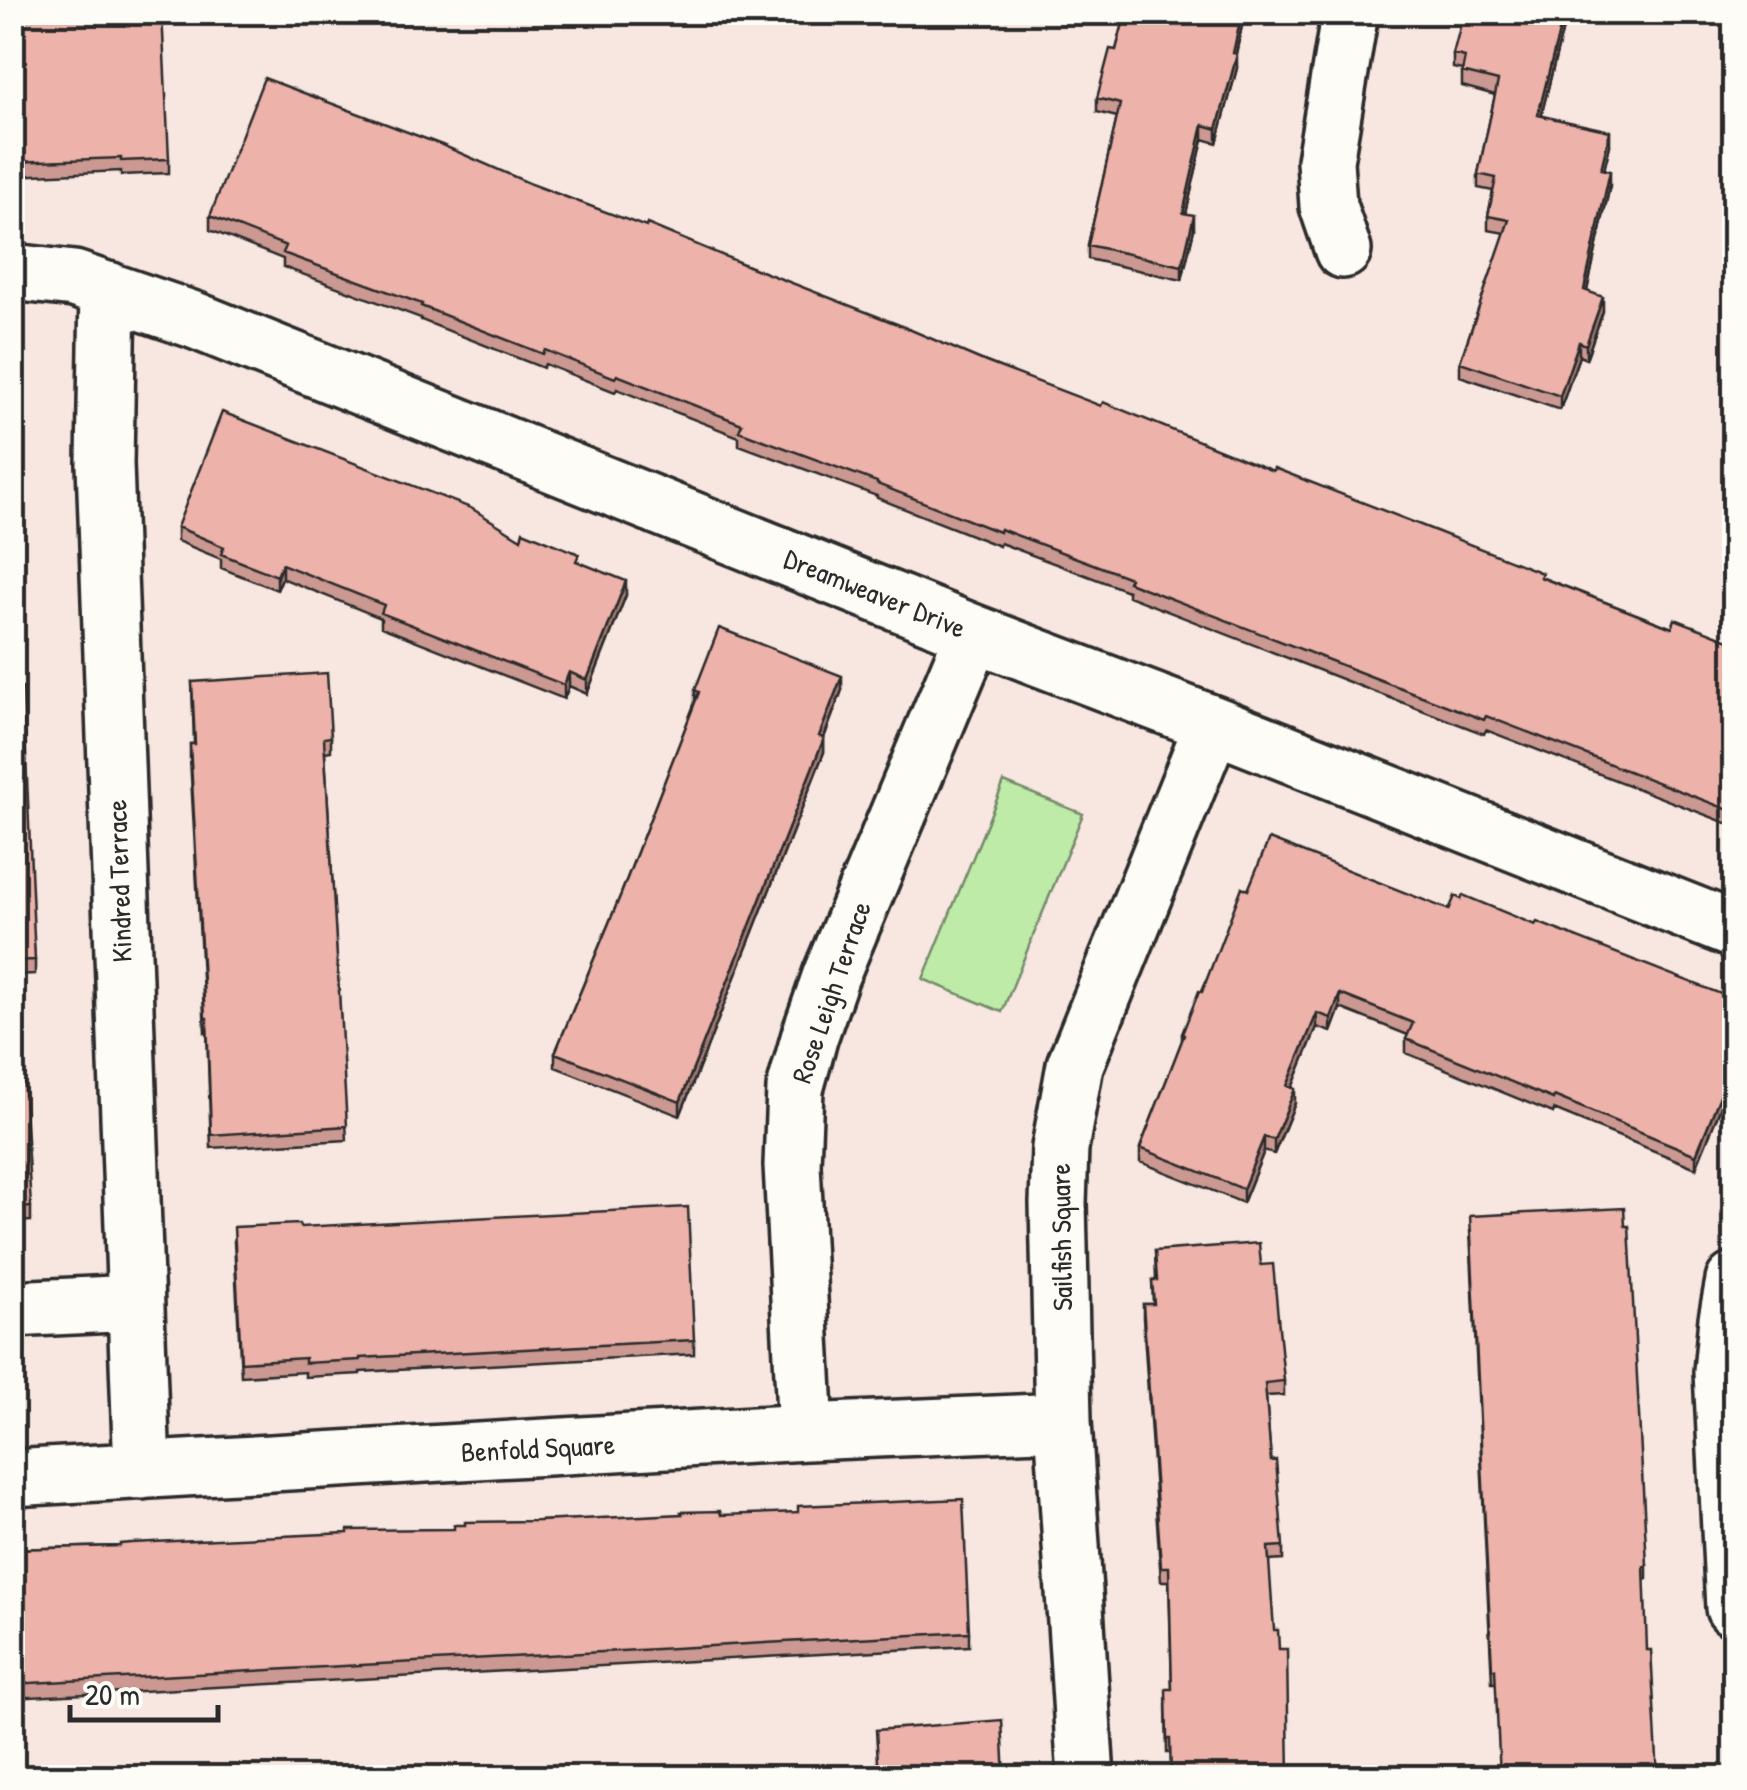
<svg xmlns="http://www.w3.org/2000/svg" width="1747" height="1790" font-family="'Patrick Hand',sans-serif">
	<rect width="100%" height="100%" fill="#f8e6e0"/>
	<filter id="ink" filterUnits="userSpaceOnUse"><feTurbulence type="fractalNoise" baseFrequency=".01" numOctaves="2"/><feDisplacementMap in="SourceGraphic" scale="20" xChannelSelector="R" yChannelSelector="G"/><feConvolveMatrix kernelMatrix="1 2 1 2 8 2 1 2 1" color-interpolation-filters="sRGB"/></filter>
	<g filter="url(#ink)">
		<path fill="#beeba8" stroke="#748b6a" stroke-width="2.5" d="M1004,782L1083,814L1002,1012L923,979Z"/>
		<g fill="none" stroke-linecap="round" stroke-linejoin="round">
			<g stroke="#2b2b2b" stroke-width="62">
				<path id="minor" d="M1343,250L1328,206L1325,161L1350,12
					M12,272L74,279L194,320L974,633L1213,724L1734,930
					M108,290L105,464L142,1471
					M1734,1281L1727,1319L1722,1372L1734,1608
					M12,1309L134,1303
					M806,1432L792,1165L795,1089L810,1035L831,975L974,633
					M12,1478L806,1432L1063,1421
					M1086,1778L1063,1421L1058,1203L1060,1148L1075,1065L1213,724"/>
			</g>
			<use href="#minor" stroke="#fdfcf7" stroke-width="55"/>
		</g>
		<path fill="#cc9992" stroke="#2b2b2b" stroke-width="2.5" d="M12,12L169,159V173L121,175V171L12,176Z
			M1126,12H1245L1236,54L1237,68L1217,143L1203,139L1186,213L1194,229L1182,280L1088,259V245L1117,117L1097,112V98L1116,50Z
			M1567,12L1541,116L1610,145L1604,169L1610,185L1587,291L1603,311L1586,359L1579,356L1560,410L1460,376V362L1505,233L1488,230V216L1493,191L1478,188V174L1495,95L1462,86V70L1453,68V54Z
			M531,184L748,266L986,362L1672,628L1734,642V826L1486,730L1484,734L1362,687L1128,596V591L1000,543L999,546L877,498V496L739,445V437L617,389L615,392L545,364L543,368L421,320V318L283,267V259L210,230V216Z
			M177,527L521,539L579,562L626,595L587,694L569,686L564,699L381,627V618L282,578L277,590L221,568V559L177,541Z
			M12,561L20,611V625H12Z
			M192,682L331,737V751L325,752L347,1140L211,1148L207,1031L205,1032L190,758V744H194Z
			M12,689L35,960V974L12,975Z
			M695,690H842L824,738V752L680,1116L555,1067V1053L621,894L695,703Z
			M1248,890L1449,910L1535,925L1734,999L1696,1168L1554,1110L1553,1113L1406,1053V1039L1408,1035L1340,1008L1331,1032L1317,1027L1292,1088L1295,1103L1274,1154L1264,1151L1243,1203L1140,1162V1148L1182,1041V1034Z
			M12,1074L31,1207V1221L12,1222Z
			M300,1227L694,1340V1354L360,1372V1374L305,1377V1372L241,1376L234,1241Z
			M1470,1230L1647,1565V1579L1644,1580L1495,1683H1492Z
			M1155,1251L1261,1265L1284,1381V1395L1266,1396L1271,1461L1283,1546V1560L1269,1561L1170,1753H1167L1166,1703L1172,1689L1169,1581H1161L1143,1318V1304H1153L1152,1280H1156Z
			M721,1515L969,1632V1646L12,1698V1549L120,1546L454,1529L539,1521Z"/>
		<path fill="#a67d77" stroke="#2b2b2b" stroke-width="2.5" d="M1242,12H1245L1233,67V53Z
			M1564,12H1567L1538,129V115Z
			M1237,54V68L1217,143V129Z
			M1203,125V139L1183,227V213Z
			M1610,131V145L1601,183V169Z
			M1610,171V185L1584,304V290Z
			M1194,215V229L1182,280V266Z
			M1603,297V311L1586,359V345Z
			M1579,342V356L1560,410V396Z
			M282,564V578L277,590V576Z
			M626,581V595L587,694V680Z
			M569,672V686L564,699V685Z
			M842,676V690L819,750V736Z
			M824,738V752L680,1116V1102Z
			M1340,994V1008L1331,1032V1018Z
			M1317,1013V1027L1287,1100V1086Z
			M1734,1061V1075L1696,1168V1155Z
			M1295,1089V1103L1274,1154V1140Z
			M1264,1137V1151L1243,1203V1189Z"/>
		<path fill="#edb2aa" stroke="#2b2b2b" stroke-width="2.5" d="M12,12H162L169,159L121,161V158L12,162Z
			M1126,12H1242L1233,53L1237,54L1217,129L1203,125L1183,213L1194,215L1182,266L1088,245L1120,104L1097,98L1110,49L1116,50Z
			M1464,12H1564L1538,115L1610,131L1601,169L1610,171L1584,290L1603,297L1586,345L1579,342L1560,396L1460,362L1509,220L1488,216L1496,178L1478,174L1498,81L1462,72L1465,57L1453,54Z
			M264,78L442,145L531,184L646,227L647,224L748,266L897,324L986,362L1101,406L1103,402L1273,471L1274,468L1436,531L1542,573L1540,577L1672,628L1675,619L1734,642V812L1486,716L1484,720L1362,673L1128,582L1130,578L1000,529L999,532L877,484V482L739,431L742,424L617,375L615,378L545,350L543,354L421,306L422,304L283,253L286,246L210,216Z
			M222,412L471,508L521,539L523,531L579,554L576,561L626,581L587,680L569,672L564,685L381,613L384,605L282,564L277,576L221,554L224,547L177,527Z
			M12,561H18L20,611H12Z
			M719,628L842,676L819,736L824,738L680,1102L555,1053L621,894L699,692L695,690Z
			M327,673L331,737L324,738L347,1126L211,1135L207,1018H205L190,744H195L192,682Z
			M23,688L35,960L12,961V689Z
			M1269,839L1449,910L1455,896L1461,899L1463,895L1535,925L1537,922L1734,999V1061L1696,1155L1554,1096L1553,1099L1406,1039L1413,1023L1340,994L1331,1018L1317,1013L1287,1086L1295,1089L1274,1140L1264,1137L1243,1189L1140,1148L1184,1035L1182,1034L1199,991L1202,992L1242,887L1248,890Z
			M23,1073L31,1207L12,1208V1074Z
			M688,1207L694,1340L360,1358V1360L305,1363V1358L241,1362L234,1227L299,1224L300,1227Z
			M1624,1208L1625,1226H1629L1647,1565L1644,1566L1647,1650H1651L1658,1778H1500L1495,1669H1492L1470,1216Z
			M1259,1243L1261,1265L1273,1264L1284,1381L1265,1383L1271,1461L1276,1460L1283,1546L1268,1547L1274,1630H1278L1279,1649H1287L1289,1778H1171L1170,1739H1167L1166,1689H1172L1169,1567H1161L1143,1304H1154L1152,1280H1157L1155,1251Z
			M963,1499L969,1632L12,1684L13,1549L120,1546V1544L131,1543L348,1533V1530L454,1529V1525H465V1522L539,1521L682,1514L681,1512L720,1511L721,1515L798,1512V1506Z
			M1002,1720L1005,1778H879L876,1730Z"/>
	</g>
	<g text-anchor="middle" stroke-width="8" stroke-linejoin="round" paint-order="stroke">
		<g font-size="28" fill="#2b2b2b" stroke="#fdfcf7">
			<text transform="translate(875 593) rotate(22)" y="10">Dreamweaver Drive</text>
			<text transform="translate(119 881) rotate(-92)" y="10">Kindred Terrace</text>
			<text transform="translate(831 992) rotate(-71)" y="10">Rose Leigh Terrace</text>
			<text transform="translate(1061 1237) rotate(-91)" y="10">Sailfish Square</text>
			<text transform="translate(538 1448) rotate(-3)" y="10">Benfold Square</text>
		</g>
	</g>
	<rect width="1747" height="1790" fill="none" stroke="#fdfcf7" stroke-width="50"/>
	<rect x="25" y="25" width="1697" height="1740" fill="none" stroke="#2b2b2b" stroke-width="4" filter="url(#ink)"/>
	<path d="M70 1705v15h148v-15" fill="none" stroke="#2b2b2b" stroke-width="5"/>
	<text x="85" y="1705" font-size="30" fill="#2b2b2b" stroke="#fdfcf7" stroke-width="8" paint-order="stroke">20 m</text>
</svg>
